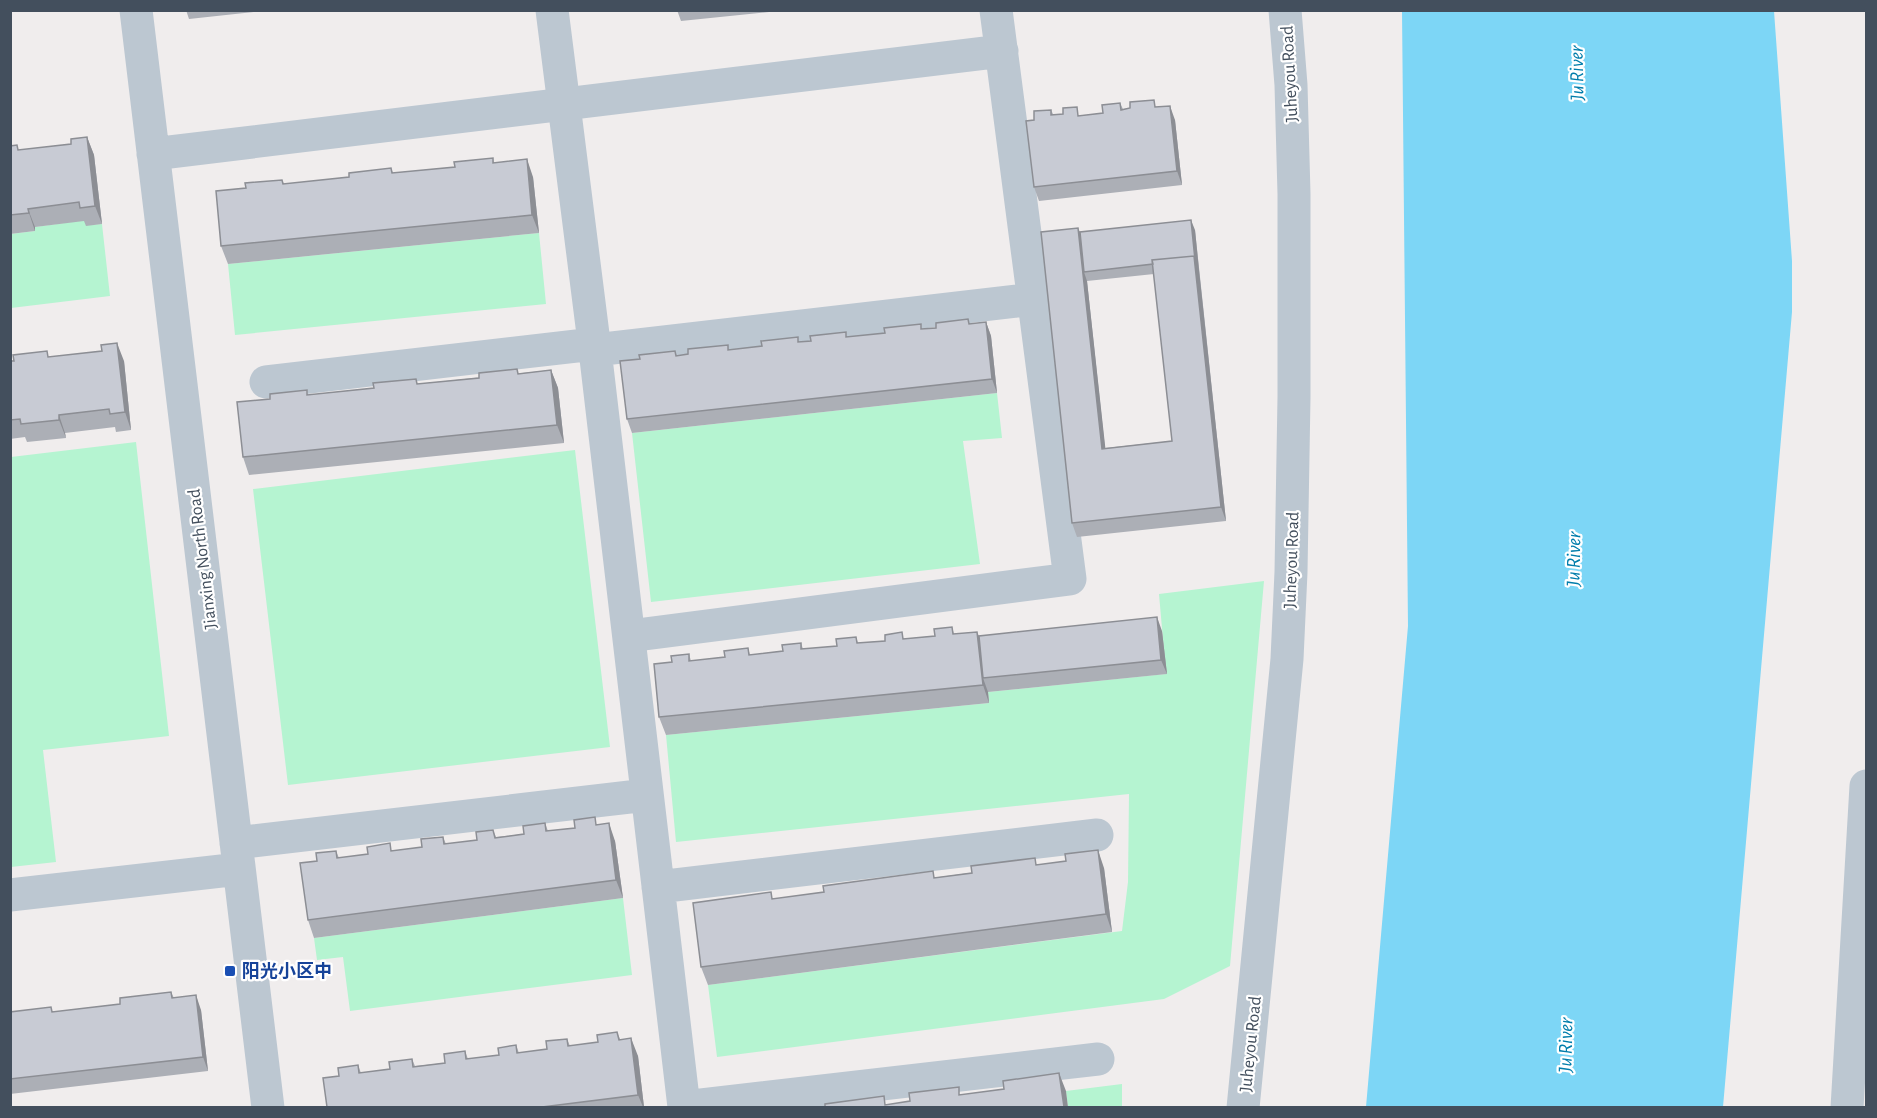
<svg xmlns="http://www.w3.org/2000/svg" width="1877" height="1118" font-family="'Alegreya Sans','Noto Sans SC',sans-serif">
	<rect width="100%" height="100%" fill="#f0eded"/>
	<path fill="#b5f4d1" d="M86,220L87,225L102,224L110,296L11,308L10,234L35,231V227Z
		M539,233L546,304L235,335L228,264Z
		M997,393L1002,438L963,441L980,564L651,602L632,433Z
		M136,442L169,736L43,750L56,862L11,867V457Z
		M575,450L610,747L288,785L253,489Z
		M1264,581L1230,966L1164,999L717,1057L708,985L1122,931L1128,882L1129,794L676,842L666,735L989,703L988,692L1166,674L1159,594Z
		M623,898L632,975L350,1011L343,957L317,960L314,938Z
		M1122,1084V1107H1068L1066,1091Z"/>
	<path fill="#7dd6f6" d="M1402,11H1774L1792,261V312L1723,1107H1366L1408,626Z"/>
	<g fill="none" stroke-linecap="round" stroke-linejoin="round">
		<path stroke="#bcc7d1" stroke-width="33" d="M136,10L268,1108
			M552,10L595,350L684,1107L1098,1059
			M153,154L1002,51
			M595,350L1034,299
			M266,382L594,344
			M629,636L1070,579L996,10
			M236,843L647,795
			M658,887L1097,835
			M10,895L239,869
			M1243,1108L1287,659L1291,572L1294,397V194L1291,85L1285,10
			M1847,1108L1866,786"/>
	</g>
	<path fill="#acafb6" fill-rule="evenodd" d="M186,10H272L189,19Z
		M677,10H788L681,21Z
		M1120,103L1123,109L1156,107L1175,120L1182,185L1039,201L1034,187V120L1051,110L1053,114L1080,116L1103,113Z
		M87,137L94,155L102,224L86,226L84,221L35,227V231L10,234V146L19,150L71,144Z
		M493,158L494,163L533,177L539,233L228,264L221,246L246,188L282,180L284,184L349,177L391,168L393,173L455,167Z
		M1078,228L1080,232L1195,230L1226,521L1077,537L1072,523ZM1154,274L1172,441L1105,448L1087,281Z
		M986,322L991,336L997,393L632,433L627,419L640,359L675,351L677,356L688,354L728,345L729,350Z
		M49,357L124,361L131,430L116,432L115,427L65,433L66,438L27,442L25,437L10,439V361Z
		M551,370L558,388L564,443L249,475L243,457L309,395L374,388L416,379L417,384Z
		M952,627L954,634L977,632L979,636L1162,631L1167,674L988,692L989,703L666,735L659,717L672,662L689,654L691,661L725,657L748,648L750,655L783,651L801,643L803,649L837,646L856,637L858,643L935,636Z
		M545,823L548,831L598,825L615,841L623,898L314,938L308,920L317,861L336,851L339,858L422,847L443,837L446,844L477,840L493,830L496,837L524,834Z
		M1037,864L1104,868L1112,932L708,985L701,967L774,899Z
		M171,992L174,998L201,1010L208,1071L10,1094V1017L120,1004Z
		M617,1032L620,1039L638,1056L644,1107H327L339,1076L358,1065L361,1073L390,1069L412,1059L415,1066L445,1063L465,1051L468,1059L499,1055L516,1045L519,1053L547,1049L567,1039L570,1046L598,1042Z"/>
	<path fill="#8c8e94" d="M1170,106L1175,120L1182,185L1177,171Z
		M87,137L94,155L102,224L95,206Z
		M527,159L533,177L539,233L532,215Z
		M28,209L35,227V231L29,213Z
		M1191,220L1195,230L1199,270L1195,260Z
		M1078,228L1083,242L1084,272L1087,281L1107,463L1102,449Z
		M1194,256L1199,270L1226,521L1221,507Z
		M986,322L991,336L997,393L992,379Z
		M117,343L124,361L131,430L125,412Z
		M551,370L558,388L564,443L557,425Z
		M59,415L65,433L66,438L59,420Z
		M1157,617L1162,631L1167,674L1161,660Z
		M977,632L984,650L983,678L988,692L989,703L983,685Z
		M609,823L615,841L623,898L616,880Z
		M1098,850L1104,868L1112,932L1106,914Z
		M196,995L201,1010L208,1071L203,1057Z
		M631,1038L638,1056L644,1107H643L638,1095Z
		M1059,1073L1066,1091L1068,1107H1064Z"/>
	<path fill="#c8cbd4" stroke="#8c8e94" stroke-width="1.5" d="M1154,100L1155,107L1170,106L1177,171L1034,187L1026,121L1034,120V111L1051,110V115L1063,114V108L1077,107L1078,116L1103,113L1102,105L1120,103L1121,110L1130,108V102Z
		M87,137L95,206L80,208L79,202L28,209L29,213L10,215V146L17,145L18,150L71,144V139Z
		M493,158V163L527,159L532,215L221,246L216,191L246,188L245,183L282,180L283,184L349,177V173L391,168L392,173L455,167L454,162Z
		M1191,220L1195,260L1194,256L1152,260L1153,264L1084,272L1080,232Z
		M1078,228L1102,449L1172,441L1152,260L1194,256L1221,507L1072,523L1041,232Z
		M968,319L969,324L986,322L992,379L627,419L620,361L640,359L639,355L675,351L676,356L688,354V349L728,345V350L762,346L761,341L798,337V342L811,341L810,336L846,332V337L885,333L884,328L921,324V329L936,328V323Z
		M117,343L125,412L110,414L109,409L59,415V420L21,424L20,419L10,420V361H14L13,355L47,351L48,357L102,351L101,345Z
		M517,369L518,374L551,370L557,425L243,457L237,402L270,399V394L307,390V395L374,388L373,383L416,379L417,384L479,378V373Z
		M1157,617L1161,660L983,678L979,636Z
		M952,627L953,634L977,632L983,685L659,717L654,664L672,662L671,656L689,654V661L725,657L724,651L748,648L749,655L783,651L782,645L801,643V649L837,646L836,639L856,637L857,643L885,641V635L902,632L903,639L935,636L934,629Z
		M595,817L596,825L609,823L616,880L308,920L300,863L317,861L316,853L336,851L337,858L368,854L367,847L390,843L391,851L422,847L421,839L443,837L444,844L477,840L476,832L493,830L495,838L524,834L523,826L545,823L546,831L575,828L574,820Z
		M1098,850L1106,914L701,967L693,903L771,892L772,899L824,892L823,886L933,871L934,878L972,873L971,866L1035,858L1036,865L1066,861L1065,854Z
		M171,992L172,998L196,995L203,1057L10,1079V1017H11L10,1012L51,1007L52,1012L120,1004V998Z
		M617,1032L619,1040L631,1038L638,1095L542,1107H327L323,1078L339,1076L338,1068L358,1065L359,1073L390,1069L389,1062L412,1059L413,1067L445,1063L444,1054L465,1051L466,1059L499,1055L498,1048L516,1045L517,1053L547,1049L546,1041L567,1039L568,1046L598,1042L597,1035Z
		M1059,1073L1064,1107H825V1104L884,1096L885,1105L910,1101L909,1093L959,1087V1095L1004,1089L1003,1081Z"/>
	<rect fill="#1a4fb4" stroke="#fff" stroke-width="2" x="224" y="965" width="12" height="12" rx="3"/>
	<g text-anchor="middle" stroke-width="4.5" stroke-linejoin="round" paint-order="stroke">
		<g font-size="18" fill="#434f5d" stroke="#fff">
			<text transform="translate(1289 74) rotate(-93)" y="6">Juheyou Road</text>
			<text transform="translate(202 559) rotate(-97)" y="6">Jianxing North Road</text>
			<text transform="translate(1291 560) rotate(-88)" y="6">Juheyou Road</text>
			<text transform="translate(1250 1044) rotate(-84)" y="6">Juheyou Road</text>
		</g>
		<g font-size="18" font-weight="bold" fill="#164399" stroke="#fff" text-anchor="start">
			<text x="242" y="977">阳光小区中</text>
		</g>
		<g font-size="20" font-style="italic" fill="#017dab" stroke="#fff">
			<text transform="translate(1576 73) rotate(-91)" y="7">Ju River</text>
			<text transform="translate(1573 559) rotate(-89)" y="7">Ju River</text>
			<text transform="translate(1565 1045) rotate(-89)" y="7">Ju River</text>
		</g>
	</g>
	<rect width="1877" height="1118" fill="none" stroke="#434f5d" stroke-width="24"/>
</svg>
